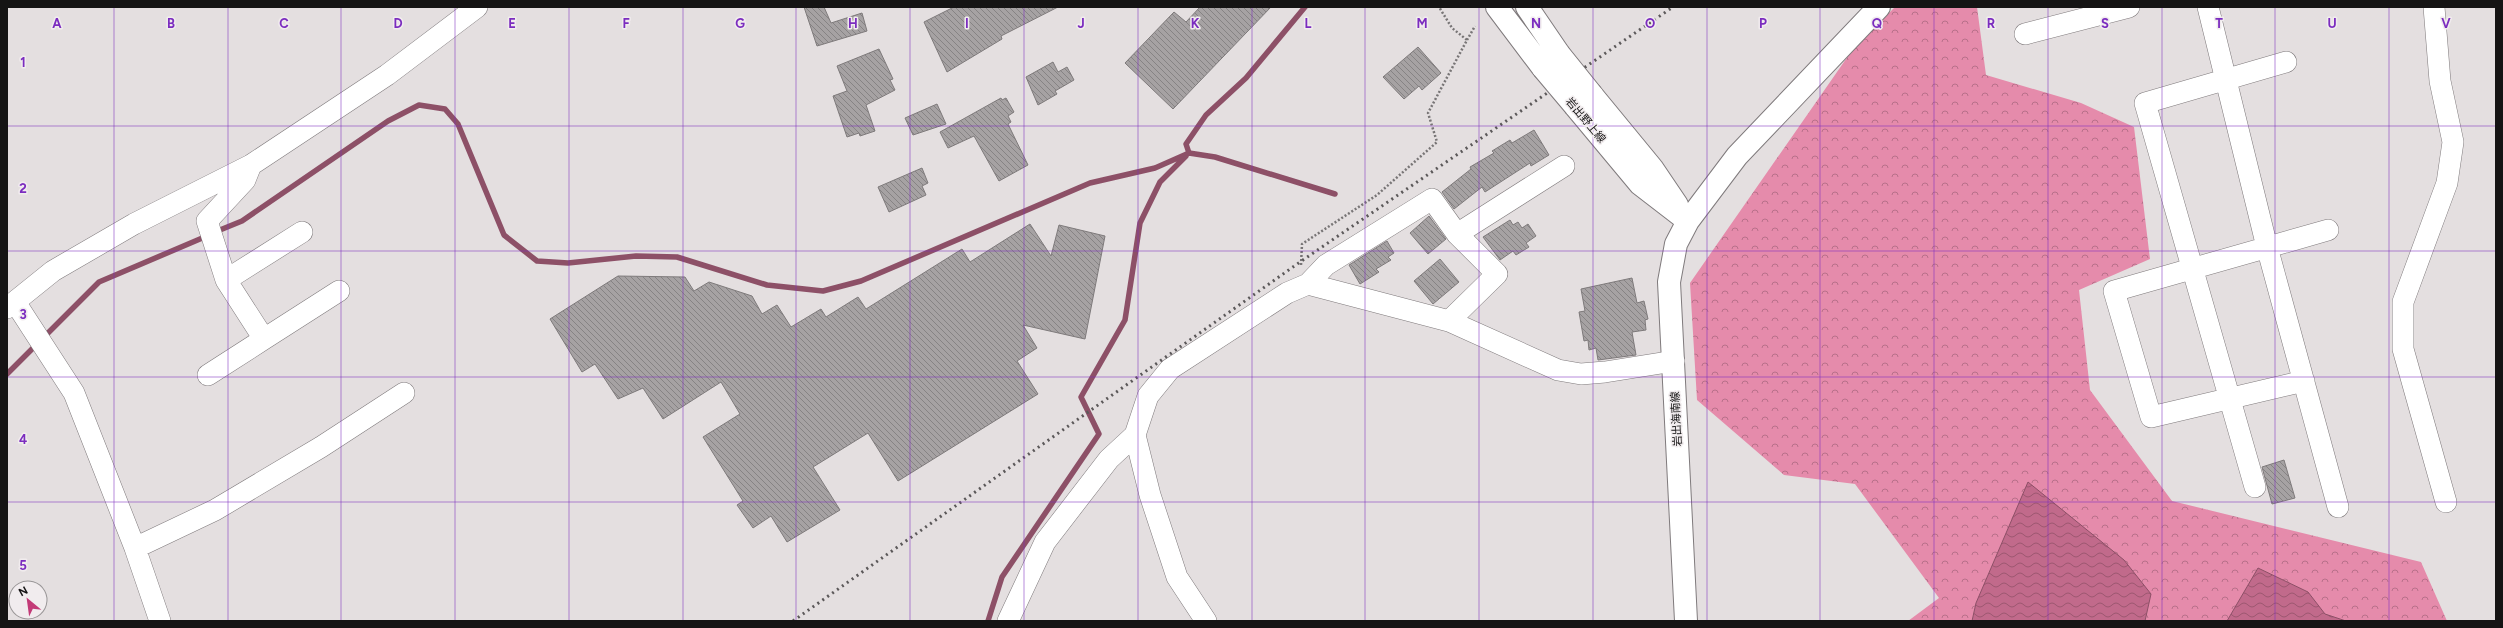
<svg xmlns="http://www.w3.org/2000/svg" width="2503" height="628" font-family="Figtree,'Noto Sans JP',sans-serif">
	<defs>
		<pattern id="forest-crowns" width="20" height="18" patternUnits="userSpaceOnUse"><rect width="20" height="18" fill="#e58bab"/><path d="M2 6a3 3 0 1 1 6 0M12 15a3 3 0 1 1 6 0" fill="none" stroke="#b8708a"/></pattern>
		<pattern id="water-waves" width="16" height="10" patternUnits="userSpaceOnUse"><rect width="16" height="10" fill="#c16a8b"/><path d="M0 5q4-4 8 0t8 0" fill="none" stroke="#9c5670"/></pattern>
		<pattern id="building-back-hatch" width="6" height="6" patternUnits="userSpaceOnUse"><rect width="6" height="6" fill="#a6a2a3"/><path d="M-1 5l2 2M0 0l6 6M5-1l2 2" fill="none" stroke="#868384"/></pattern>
	</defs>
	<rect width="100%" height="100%" fill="#e4dfe0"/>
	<path fill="url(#forest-crowns)" d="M1895,7H1977L1986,75L2081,103L2134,127L2150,259L2079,290L2090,390L2172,501L2421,562L2447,621H1908L1939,598L1855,484L1784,475L1697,400L1690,283L1853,49Z"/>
	<path fill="url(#water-waves)" stroke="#8d5067" d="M2028,482L2124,560L2151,594L2145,621H1972L1976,603Z
		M2258,568L2308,592L2325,614L2346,621H2227Z"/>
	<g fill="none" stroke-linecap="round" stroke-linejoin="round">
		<path stroke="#8d5067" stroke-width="5.5" d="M1189,153L1186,144L1206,115L1246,78L1305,7
			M215,232L242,221L388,121L419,105L445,109L458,124L504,235L537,261L568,263L636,256L677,257L767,285L823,291L861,281L1090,183L1155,168L1189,153L1215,157L1335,194
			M7,374L99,282L207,236
			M988,621L1002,577L1099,434L1081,397L1125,320L1140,223L1160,182L1186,156"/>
	</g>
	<path fill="url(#building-back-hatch)" stroke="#7e7a7b" d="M804,7H824L831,23L862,13L867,31L817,46Z
		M954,7H1058L1001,36L1002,39L947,72L924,22Z
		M1200,7H1271L1173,109L1125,63L1174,12L1186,22Z
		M1418,47L1441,73L1422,90L1419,86L1404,99L1383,77Z
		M879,49L893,79L890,80L895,90L866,105L875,131L860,136L859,133L847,137L833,96L847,91L837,66Z
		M1053,62L1058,72L1067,67L1074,80L1055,91L1057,94L1038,105L1026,77Z
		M1001,98L1002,100L1006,98L1014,112L1008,116L1011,122L1008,124L1028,165L999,181L974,136L948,148L940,132Z
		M937,104L946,124L913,135L905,118Z
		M1534,130L1549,155L1531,166L1530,163L1485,192L1482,187L1454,209L1442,192L1471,169L1470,167L1494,153L1492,151L1510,140L1512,143Z
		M922,168L928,183L922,186L926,195L889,212L878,187Z
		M1429,216L1446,239L1428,254L1410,233Z
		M1510,220L1513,225L1518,222L1522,228L1528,224L1536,236L1526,243L1529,247L1516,255L1513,251L1500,260L1483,237Z
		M1030,224L1051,256L1059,225L1105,236L1085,339L1023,325L1037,348L1017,361L1038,394L898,481L868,433L813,467L840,510L787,542L771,516L753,528L737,505L743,501L703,437L740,414L721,382L663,419L643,388L618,399L595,364L582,372L550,319L618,276L685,277L694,291L709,282L752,296L762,314L777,305L791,327L821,309L826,317L858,297L866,309L962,249L970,262Z
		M1387,241L1394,253L1388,257L1391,260L1376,269L1379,272L1360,284L1349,265Z
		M1440,259L1459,282L1433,304L1414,281Z
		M1632,278L1637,303L1644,301L1648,319L1645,320L1646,330L1632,332L1636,355L1598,360L1596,348L1589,350L1588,340L1584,341L1579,312L1585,311L1581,289Z
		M2284,460L2295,498L2272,504L2262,467Z"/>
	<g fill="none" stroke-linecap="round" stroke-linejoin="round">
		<g stroke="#7f7a7c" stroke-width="22">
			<path id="minor" d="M2208,7L2267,247L2338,507
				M2434,7L2440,81L2453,142L2447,183L2403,302V349L2446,502
				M2025,34L2129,7
				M251,165L245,180L207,221L226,280L302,232
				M1457,234L1564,166
				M226,280L264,339L339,291
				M15,302L74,393L135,548L160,621
				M7,308L53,271L134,224L251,165L387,75L477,7
				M1449,321L1497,274L1457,234L1432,199L1326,265L1308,284L1449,321L1558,370L1581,374L1605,372L1674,361
				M208,375L264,339
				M2304,381L2151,417L2114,291L2328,230
				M1135,435L1150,495L1177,577L1206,621
				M2255,487L2145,103L2286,62
				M135,548L215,510L321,447L404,393
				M1008,621L1045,542L1109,459L1135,435L1148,396L1170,369L1287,293L1308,284"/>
		</g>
		<g stroke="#7f7a7c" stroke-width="24">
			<path id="primary" d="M1497,7L1543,68
				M1527,7L1559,54
				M1592,95L1652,168L1677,205
				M1575,106L1640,184L1688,221
				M1686,621L1669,282L1676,244L1688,221L1737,156L1879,7"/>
		</g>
		<path stroke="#787576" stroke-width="2.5" stroke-dasharray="2 2" stroke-linecap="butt" d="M1467,40L1475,26
			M1301,265L1302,244L1377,195L1437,142L1428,113L1467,40L1452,28L1439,7"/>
		<use href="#minor" stroke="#fff" stroke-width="21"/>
		<use href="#primary" stroke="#fff" stroke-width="22"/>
		<path stroke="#5b5859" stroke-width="3" stroke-dasharray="2 4" stroke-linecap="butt" d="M793,621L1300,262L1673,7"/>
		<g stroke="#7f7a7c" stroke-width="24" stroke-linecap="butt">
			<path id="primary-bridge" d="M1559,54L1592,95
				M1543,68L1575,106"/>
		</g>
		<use href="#primary-bridge" stroke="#fff" stroke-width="22"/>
	</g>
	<path fill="none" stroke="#7b2cbf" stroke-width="1" stroke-opacity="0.55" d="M114,7V621M228,7V621M341,7V621M455,7V621M569,7V621M683,7V621M796,7V621M910,7V621M1024,7V621M1138,7V621M1252,7V621M1365,7V621M1479,7V621M1593,7V621M1707,7V621M1820,7V621M1934,7V621M2048,7V621M2162,7V621M2275,7V621M2389,7V621M7,126H2496M7,251H2496M7,377H2496M7,502H2496"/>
	<g text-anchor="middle" stroke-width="3" stroke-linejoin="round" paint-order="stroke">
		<g font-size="11" fill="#151414" stroke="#f1ecee">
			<text transform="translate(1586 120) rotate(50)" y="4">岩出野上線</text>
			<text transform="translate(1676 419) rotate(-93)" y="4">岩出海南線</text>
		</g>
	</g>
	<g font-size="13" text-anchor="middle" font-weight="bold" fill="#7b2cbf" stroke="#f1ecee" stroke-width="3" stroke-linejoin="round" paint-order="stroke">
		<text x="57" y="28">A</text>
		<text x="171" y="28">B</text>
		<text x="284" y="28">C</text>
		<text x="398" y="28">D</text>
		<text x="512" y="28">E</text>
		<text x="626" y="28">F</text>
		<text x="740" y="28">G</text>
		<text x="853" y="28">H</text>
		<text x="967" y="28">I</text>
		<text x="1081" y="28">J</text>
		<text x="1195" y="28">K</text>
		<text x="1308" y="28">L</text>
		<text x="1422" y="28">M</text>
		<text x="1536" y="28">N</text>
		<text x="1650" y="28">O</text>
		<text x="1763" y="28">P</text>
		<text x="1877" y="28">Q</text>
		<text x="1991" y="28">R</text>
		<text x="2105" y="28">S</text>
		<text x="2219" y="28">T</text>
		<text x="2332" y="28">U</text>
		<text x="2446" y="28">V</text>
		<text x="23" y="67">1</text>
		<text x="23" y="193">2</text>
		<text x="23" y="319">3</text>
		<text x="23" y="444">4</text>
		<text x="23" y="570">5</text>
	</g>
	<rect width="2503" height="628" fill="none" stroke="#151414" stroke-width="16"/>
	<g transform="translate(28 600) rotate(331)"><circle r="19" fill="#f1ecee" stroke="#999697"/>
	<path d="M0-3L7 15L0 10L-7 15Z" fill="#c33a77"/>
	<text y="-6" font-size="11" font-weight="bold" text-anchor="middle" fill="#151414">N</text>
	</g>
</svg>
